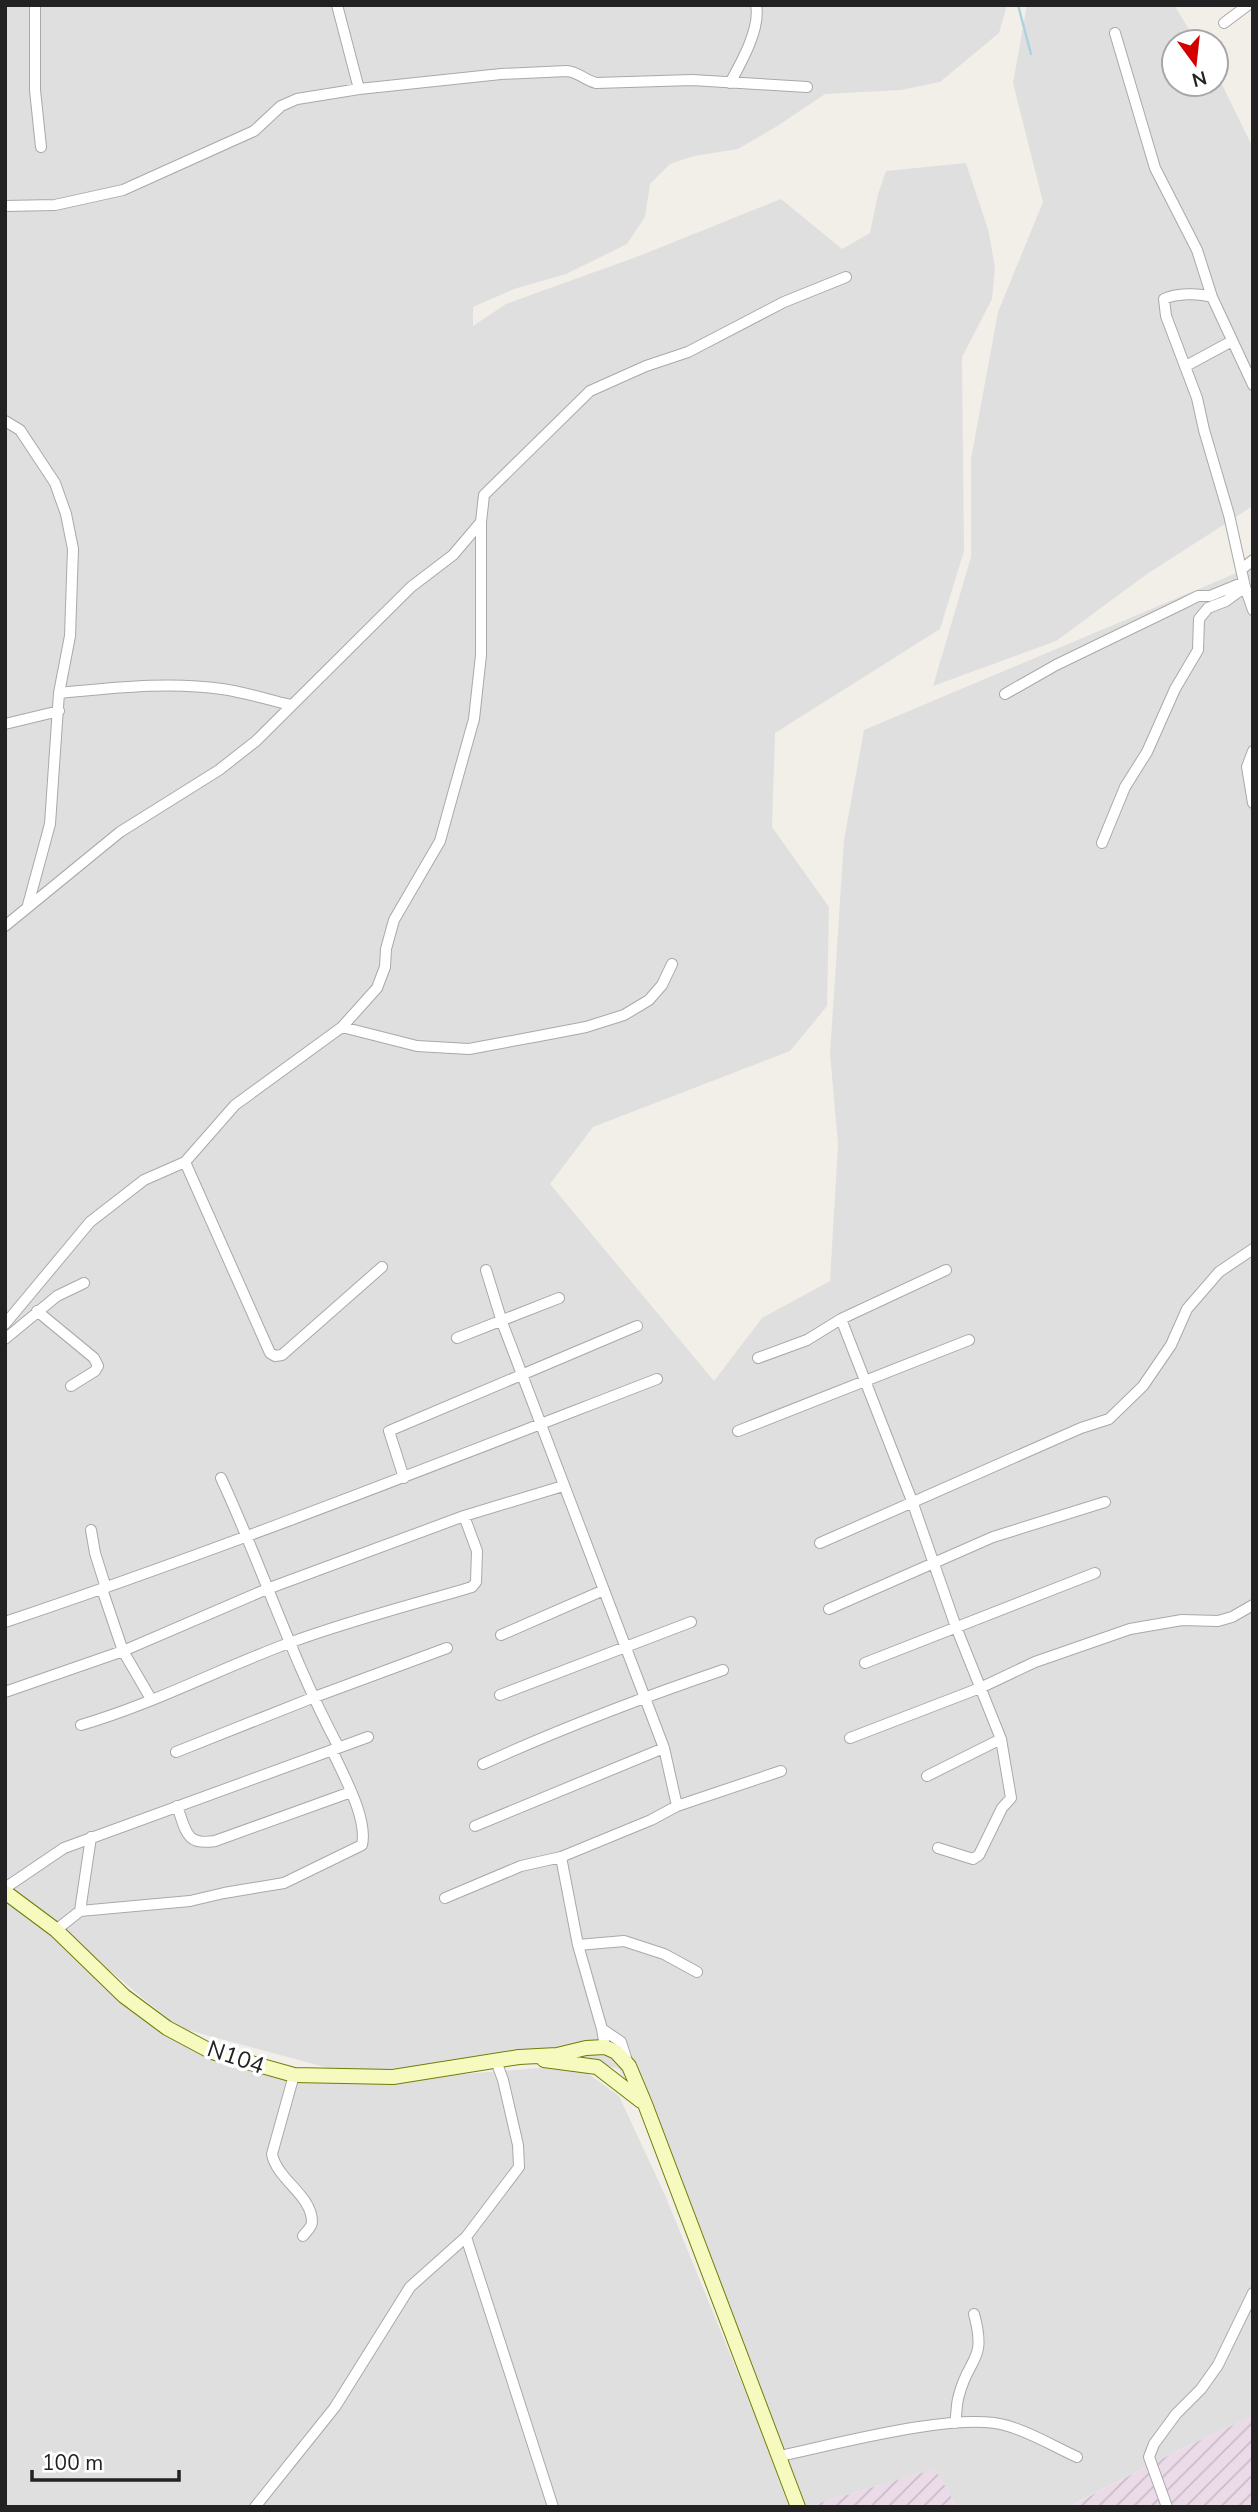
<svg xmlns="http://www.w3.org/2000/svg" width="1258" height="2512" font-family="'Nunito Sans',sans-serif">
	<defs>
		<pattern id="industrial-furrows" width="10" height="10" patternUnits="userSpaceOnUse" patternTransform="scale(1.75)"><rect width="10" height="10" fill="#ebdbe8"/><path d="M-1 1l2-2M0 10L10 0M9 11l2-2" fill="none" stroke="#c9bcc7"/></pattern>
	</defs>
	<rect width="100%" height="100%" fill="#f2efe9"/>
	<path fill="#e0dfdf" d="M5,5H1007L999,33L940,82L901,90L825,94L779,125L738,149L694,156L670,164L650,184L645,217L627,244L566,274L514,289L473,307V326L506,304L639,256L781,199L842,249L870,233L878,194L886,171L966,163L988,229L995,267L992,299L962,357L964,551L940,629L775,733L772,827L829,907L827,1006L790,1051L593,1127L550,1184L714,1381L762,1318L830,1281L838,1144L830,1054L844,840L864,730L1253,566V2416L1179,2450L1068,2507H957L935,2469L806,2507H795L648,2119L619,2069L554,2052L347,2073L180,2028L263,2073L440,2076L550,2067L586,2072L619,2096L665,2195L757,2420L789,2507H5V1896L165,2021L175,2025L5,1883Z
		M1027,5H1174L1197,42H1174V84H1216V72L1253,148V506L1147,574L1056,641L933,686L971,557V459L998,312L1043,202L1013,83Z"/>
	<path fill="url(#industrial-furrows)" d="M1253,2416V2507H1069L1179,2450Z
		M935,2469L957,2507H806Z"/>
	<g fill="none" stroke-linecap="round" stroke-linejoin="round">
		<path stroke="#aad3df" stroke-width="2.5" d="M1018,5L1031,54"/>
		<g stroke="#a9a9a9" stroke-width="12">
			<path id="street" d="M35,5V90L41,147
				M337,5L359,89
				M1224,23L1248,5
				M1115,33L1155,168L1197,250L1212,297
				M730,83C741,63 761,28 756,5
				M5,206L55,205L123,190L254,131L281,106L297,99L359,89L501,74L567,71C578,72 585,80 596,83L692,80L807,87
				M1186,366L1232,341
				M1253,385L1212,297C1199,293 1176,293 1164,299L1166,316L1197,398L1204,430L1229,515L1245,587L1253,610
				M5,421L20,430L55,483L66,514L73,549L70,636L59,693L50,824L28,905
				M1242,569L1253,560
				M59,693C113,688 169,681 222,689C245,692 268,700 291,705
				M1005,694L1056,665L1184,603L1198,596H1210L1244,582
				M5,724L59,711
				M1253,751L1247,767L1253,803
				M1102,843L1125,787L1147,752L1175,689L1198,650L1199,619L1208,608L1226,601L1245,587
				M5,926L120,832L219,770L256,741L411,587L453,555L481,522L484,495L590,391L646,366L688,352L784,302L846,277
				M342,1027L377,988L385,967L386,949L394,920L440,841L451,801L474,719L481,655V522
				M185,1162L270,1353L275,1356L282,1355L382,1267
				M486,1270L502,1322L664,1748L677,1806
				M37,1311L94,1358L98,1366L95,1371L71,1386
				M5,1324L90,1222L144,1180L185,1162L235,1105L342,1027L417,1046L469,1049L539,1036L586,1027L624,1015L649,1000L662,985L672,964
				M457,1338L559,1298
				M5,1339L57,1296L84,1283
				M758,1358L807,1340L841,1319
				M738,1431L969,1340
				M221,1478C262,1566 292,1660 338,1746
				M404,1478L389,1431L637,1326
				M91,1530L95,1553L106,1588
				M820,1543L1081,1428L1109,1419L1143,1386L1171,1345L1187,1309L1219,1272L1253,1249
				M102,1589L123,1651L151,1699
				M829,1609L993,1537L1105,1502
				M5,1622C225,1548 440,1463 657,1379
				M501,1635L604,1590
				M865,1663L1095,1573
				M5,1692L123,1651L267,1589L464,1516L563,1486
				M500,1695L691,1622
				M81,1725C153,1704 219,1669 289,1643C348,1621 411,1605 472,1587L476,1582L477,1551L464,1516
				M850,1738L980,1688L1035,1662L1130,1629L1182,1620L1218,1621L1232,1617L1253,1605
				M176,1752L312,1698L447,1648
				M483,1764C562,1728 641,1698 723,1670
				M927,1776L1001,1739
				M177,1806C186,1830 185,1846 215,1841L351,1792
				M475,1826L664,1748
				M938,1848L973,1859L979,1855L1002,1808L1011,1798L1001,1739L956,1627L912,1501L841,1319L946,1270
				M561,1857L578,1945L602,2029L605,2047
				M5,1888L64,1848L368,1737
				M445,1898L521,1866L561,1857L651,1820L677,1806L781,1771
				M80,1911L91,1837
				M56,1930L80,1911L190,1901L224,1893L284,1883L362,1845C368,1818 343,1775 332,1750
				M578,1945L624,1941L664,1954L697,1972
				M602,2029L621,2042L627,2061
				M294,2075L272,2154C277,2180 312,2195 312,2222C312,2227 306,2232 303,2236
				M466,2237L553,2507
				M955,2423C957,2414 956,2404 959,2395C969,2356 987,2362 974,2314
				M780,2456C832,2445 961,2410 1008,2426C1032,2433 1055,2447 1077,2457
				M255,2507L335,2407L410,2287L466,2237L519,2167L518,2145L503,2080L496,2061
				M1167,2507L1149,2457L1154,2444L1176,2414L1201,2389L1218,2365L1253,2293"/>
		</g>
		<g stroke="#707d05" stroke-width="16">
			<path id="secondary" d="M5,1892L56,1930L124,1996L167,2028L212,2052L294,2075L393,2077L519,2057L557,2055L586,2048L605,2047L616,2052L629,2066L645,2104L798,2507
				M544,2060L597,2067L641,2101"/>
		</g>
		<use href="#street" stroke="#fff" stroke-width="10"/>
		<use href="#secondary" stroke="#f7fabf" stroke-width="14"/>
	</g>
	<g text-anchor="middle" stroke-width="7" stroke-linejoin="round" paint-order="stroke">
		<g font-size="23" fill="#222" stroke="#fff">
			<text transform="translate(236 2057) rotate(19)" y="8">N104</text>
		</g>
	</g>
	<rect width="1258" height="2512" fill="none" stroke="#222222" stroke-width="14"/>
	<g transform="translate(1195 63) rotate(165)"><circle r="33" fill="#ffffff" stroke="#a7a7a7" stroke-width="2"/>
	<path d="M0-5L12 26L0 18L-12 26Z" fill="#d40000"/>
	<text y="-10" font-size="19" font-weight="bold" text-anchor="middle" fill="#222222">N</text>
	</g>
	<path d="M32 2470v10h147v-10" fill="none" stroke="#222222" stroke-width="3.5"/>
	<text x="42" y="2470" font-size="21" fill="#222222" stroke="#ffffff" stroke-width="5" paint-order="stroke">100 m</text>
</svg>
